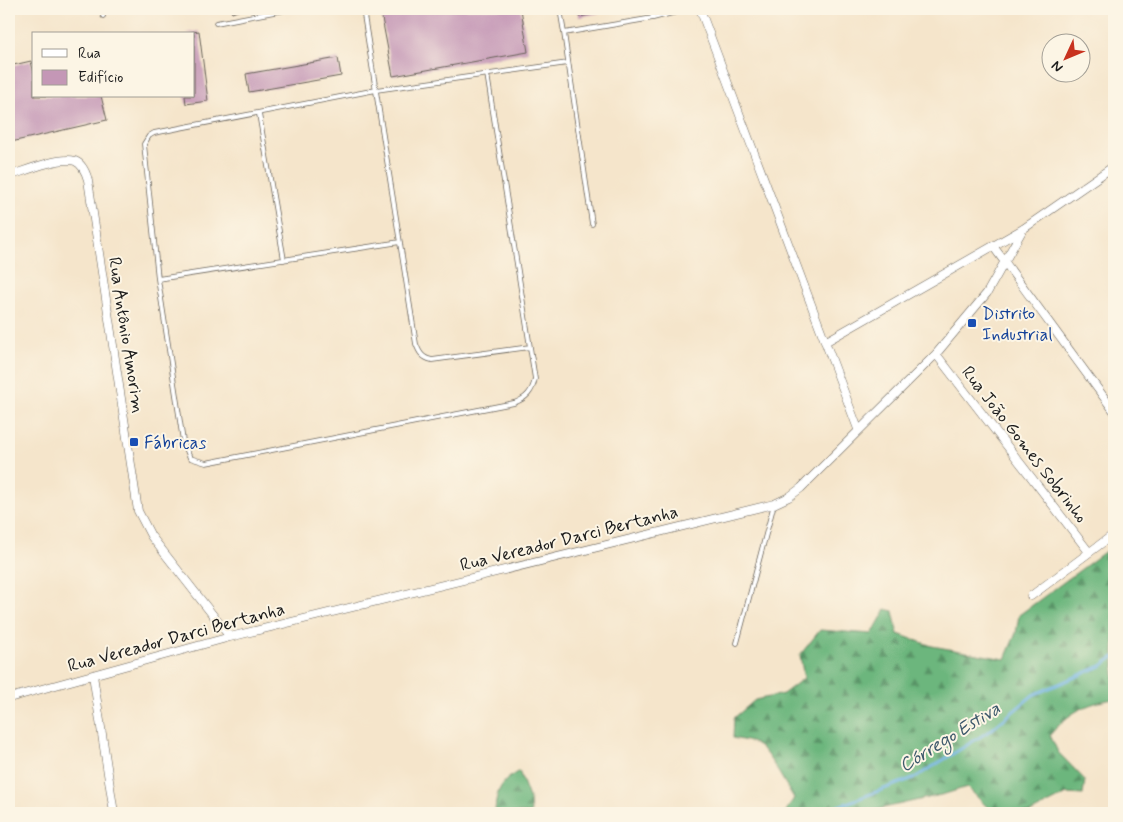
<svg xmlns="http://www.w3.org/2000/svg" width="1123" height="822" font-family="Mynerve,sans-serif">
	<defs>
		<pattern id="forest-firs" width="22" height="20" patternUnits="userSpaceOnUse" patternTransform="scale(1.25)"><rect width="22" height="20" fill="#6cb67d"/><path d="M5 1l3.5 6h-7zM16 11l3.5 6h-7z" fill="#589366"/></pattern>
	</defs>
	<rect width="100%" height="100%" fill="#fcf5e5"/>
	<filter id="ink" filterUnits="userSpaceOnUse"><feTurbulence type="fractalNoise" baseFrequency=".02" numOctaves="2"/><feDisplacementMap in="SourceGraphic" scale="10" xChannelSelector="R" yChannelSelector="G"/><feConvolveMatrix kernelMatrix="1 2 1 2 8 2 1 2 1" color-interpolation-filters="sRGB"/></filter>
	<filter id="wash" filterUnits="userSpaceOnUse"><feTurbulence type="fractalNoise" baseFrequency=".0096" numOctaves="4" result="noise"/><feDisplacementMap in="SourceGraphic" scale="20" xChannelSelector="R" yChannelSelector="G"/><feGaussianBlur stdDeviation="1.12" result="paint"/><feColorMatrix in="noise" values="0 0 0 0 0 0 0 0 0 0 0 0 0 0 0 0 0 1.4 0 .05"/><feComposite in="paint" operator="in"/></filter>
	<g filter="url(#wash)">
		<rect width="100%" height="100%" fill="#f5e5cb"/>
		<path fill="url(#forest-firs)" stroke="#44694c" d="M1114,545V699C1086,703 1068,713 1050,735L1058,752L1085,780L1083,795L1067,794L1030,813H993L967,787L945,794L862,813H785L794,798C786,786 767,749 756,744C749,741 741,740 733,738L734,718L755,700L783,694L804,678L800,655L820,630L872,634L886,609L893,611L898,634L932,646L1005,659L1016,633L1019,615Z
			M519,771L530,800L531,813H495C496,791 500,782 519,771Z"/>
		<g fill="none" stroke-linecap="round" stroke-linejoin="round">
			<path stroke="#6bb1e2" stroke-width="3" d="M820,813L916,777L991,730L1033,695L1101,666L1114,657"/>
		</g>
		<g id="blocks">
			<path fill="#c497b6" d="M111,9H126L112,13Z
				M230,9H243L232,13Z
				M407,9H521L528,52L393,76L381,13Z
				M577,9H614V10L579,17Z
				M199,31L208,101L186,104L185,96H194V34L186,33Z
				M338,58L341,76L249,92L246,74Z
				M31,61L34,74V96H101L107,120L11,142L9,133V66Z"/>
		</g>
	</g>
	<g filter="url(#ink)">
		<use href="#blocks" fill-opacity="0" stroke="#686259" stroke-width="1"/>
		<g fill="none" stroke-linecap="round" stroke-linejoin="round">
			<g stroke="#686259" stroke-width="5.5">
				<path id="lane" d="M101,9L103,16
					M363,9L416,344C419,352 422,358 432,360L530,347
					M560,9L564,33
					M651,9L653,18
					M216,23L290,9
					M487,74L535,379C532,392 527,398 514,403L206,463L190,458L183,441L158,279L144,144L149,136L154,133L376,90L568,63
					M259,114L284,260
					M592,224L564,33L653,18L688,9
					M158,279L400,242
					M737,643L774,504"/>
			</g>
			<g stroke="#686259" stroke-width="9">
				<path id="street" d="M700,9L858,429
					M9,176C24,171 60,156 75,161C83,164 86,173 88,180L138,511L151,536L230,637
					M993,246L1114,411
					M825,342L1023,229L1114,166
					M936,354L1089,552
					M1031,596L1114,534
					M93,675L114,813
					M9,698L230,637L774,504L789,497L801,488L936,354L987,293L1023,229"/>
			</g>
			<use href="#lane" stroke="#fff" stroke-width="4"/>
			<use href="#street" stroke="#fff" stroke-width="8"/>
		</g>
	</g>
	<g fill="#1a4fb4" stroke="#fcf5e5" stroke-width="2">
		<rect x="967" y="318" width="10" height="10" rx="2.5"/>
		<rect x="129" y="437" width="10" height="10" rx="2.5"/>
	</g>
	<g text-anchor="middle" stroke-width="4" stroke-linejoin="round" paint-order="stroke">
		<g font-size="18" fill="#164399" stroke="#fcf5e5" text-anchor="start">
			<text x="982" y="319">Distrito<tspan x="982" dy="21">Industrial</tspan></text>
			<text x="144" y="448">Fábricas</text>
		</g>
		<g font-size="18" fill="#1c1c1c" stroke="#fcf5e5">
			<text transform="translate(127 335) rotate(81)" y="6">Rua Antônio Amorim</text>
			<text transform="translate(1025 444) rotate(52)" y="6">Rua João Gomes Sobrinho</text>
			<text transform="translate(569 538) rotate(-14)" y="6">Rua Vereador Darci Bertanha</text>
			<text transform="translate(176 637) rotate(-15)" y="6">Rua Vereador Darci Bertanha</text>
		</g>
		<g font-size="19" font-style="italic" fill="#3c586b" stroke="#fcf5e5">
			<text transform="translate(949 736) rotate(-32)" y="7">Córrego Estiva</text>
		</g>
	</g>
	<rect width="1123" height="822" fill="none" stroke="#fcf5e5" stroke-width="30"/>
	<rect x="32" y="32" width="162" height="65" fill="#fcf5e5" stroke="#a29e95"/>
	<rect x="42" y="49" width="25" height="8" fill="#ffffff" stroke="#a29e95"/>
	<text x="78" y="58" font-size="15" fill="#1c1c1c">Rua</text>
	<rect x="42" y="70" width="25" height="15" fill="#c497b6" stroke="#a29e95"/>
	<text x="78" y="82" font-size="15" fill="#1c1c1c">Edifício</text>
	<g transform="translate(1066 58) rotate(226)"><circle r="24" fill="#fcf5e5" stroke="#a29e95"/>
	<path d="M0-4L9 19L0 12L-9 19Z" fill="#c8321e"/>
	<text y="-8" font-size="14" font-weight="bold" text-anchor="middle" fill="#1c1c1c">N</text>
	</g>
</svg>
